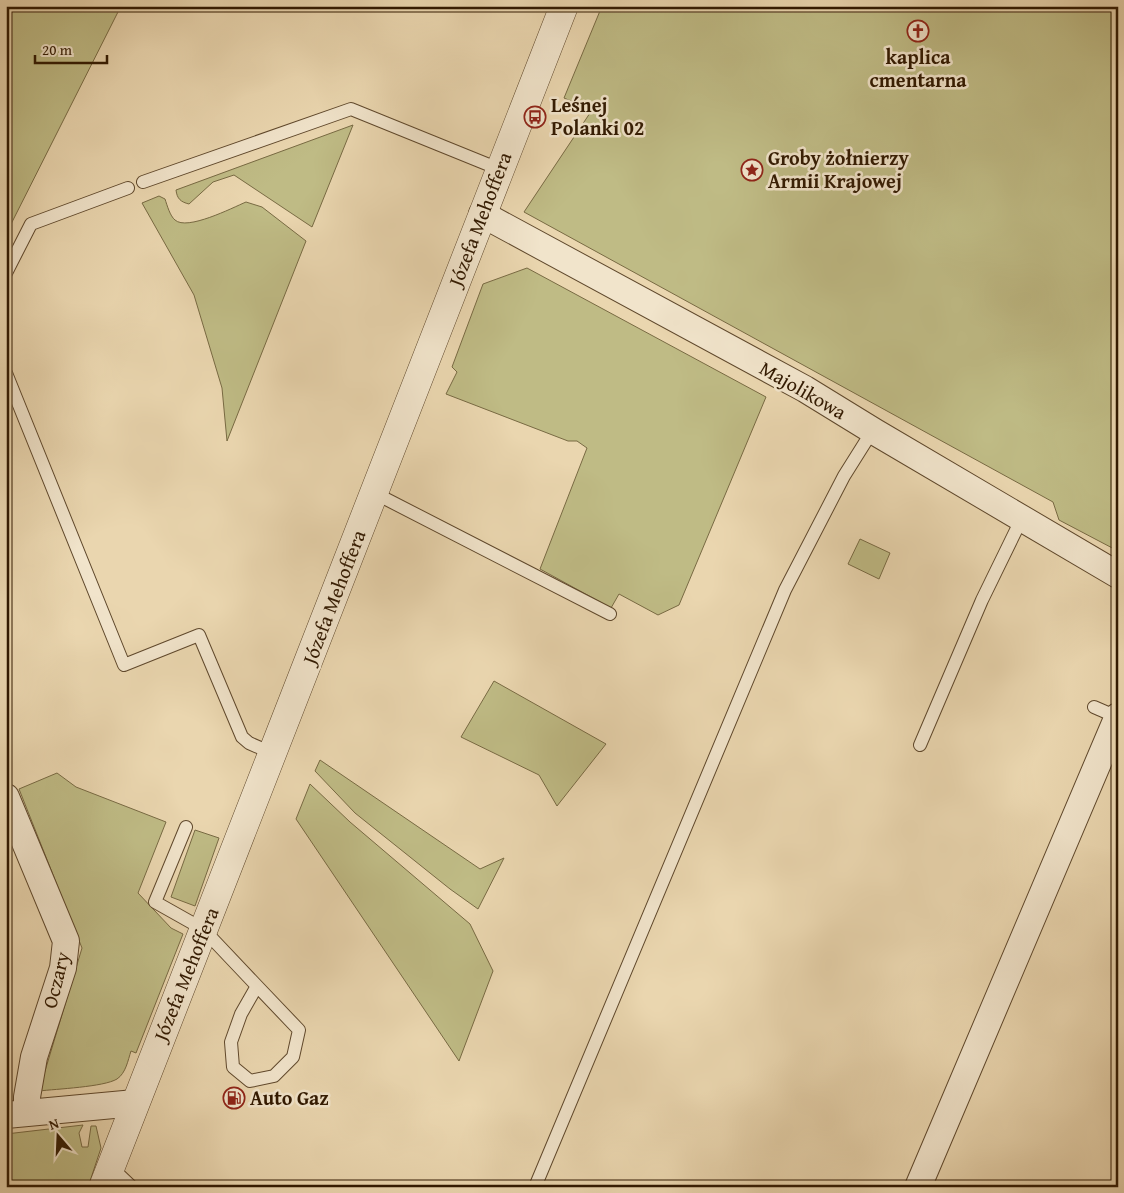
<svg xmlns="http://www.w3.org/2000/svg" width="1124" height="1193" font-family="'Gentium Book Plus',serif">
	<rect width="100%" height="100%" fill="#ead6af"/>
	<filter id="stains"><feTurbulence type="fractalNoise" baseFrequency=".004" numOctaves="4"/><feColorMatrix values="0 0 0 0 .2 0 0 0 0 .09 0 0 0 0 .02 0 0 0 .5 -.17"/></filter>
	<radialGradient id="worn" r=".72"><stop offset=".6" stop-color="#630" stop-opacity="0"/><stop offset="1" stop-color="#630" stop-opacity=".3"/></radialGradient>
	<path fill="#bfbb85" stroke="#786a43" d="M6,6H121L6,234Z
		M602,6H1118V551L1059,520L1053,502L524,212L592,110L564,98Z
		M353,125L312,227L234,175L213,182L189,204C181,202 177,199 176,190Z
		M159,196L165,199C167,205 170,216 175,220C187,231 232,208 246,202L262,207L306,241L227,441L222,388L194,295L142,203Z
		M527,268L766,397L679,605L658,615L619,594L611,608L540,569L587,448L577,441H568L446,394L457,372L452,367L483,284Z
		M860,539L890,553L879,579L848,564Z
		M494,681L606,744L557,806L539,775L461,737Z
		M320,760L480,869L504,858L478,909L450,889L355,813L315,771Z
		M57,773L76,787L166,822L138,893L171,928L183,934L136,1053L131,1051C128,1060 126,1073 117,1079C104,1087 56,1089 39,1091L82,948L19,789Z
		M310,784L350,822L470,924L493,971L459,1061L296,819Z
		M195,830L219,838L195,906L171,897Z
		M83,1125L79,1133L82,1147H88L91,1126H96L101,1148L88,1187H6V1134Z"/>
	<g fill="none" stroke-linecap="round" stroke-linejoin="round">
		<g stroke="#5f482c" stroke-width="14">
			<path id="service" d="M143,182L351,109L499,169
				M6,273L31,224L128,188
				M6,373L124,665L199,635L242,737L249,743L274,754
				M374,494L386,499L610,614
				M1094,707L1117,717
				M920,745L982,600L1022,518
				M186,827L155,902L203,929L257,986L241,1014L231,1042L233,1067L250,1081L274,1076L293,1057L299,1030L257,986
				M111,1167L132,1187
				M535,1187L785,590L844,476L866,441L875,432"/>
		</g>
		<g stroke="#5f482c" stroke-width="28">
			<path id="minor" d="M482,214L805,389L875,432L1118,575
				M6,797L66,941L63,968L34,1057L27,1097V1113
				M6,1115L135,1103
				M918,1187L1118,716"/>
		</g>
		<g stroke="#5f482c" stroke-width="29">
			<path id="tertiary" d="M103,1187L564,6"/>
		</g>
		<use href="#service" stroke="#f1e4cb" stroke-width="12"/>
		<use href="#minor" stroke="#f1e4cb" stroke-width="26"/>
		<use href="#tertiary" stroke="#f1e4cb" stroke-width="28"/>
	</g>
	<defs>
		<g id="church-ring" transform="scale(1.125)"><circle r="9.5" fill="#f1e4cb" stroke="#8f2418" stroke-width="1.5"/><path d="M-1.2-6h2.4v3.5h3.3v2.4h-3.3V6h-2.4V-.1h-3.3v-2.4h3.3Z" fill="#8f2418"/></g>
		<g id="bus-ring" transform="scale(1.125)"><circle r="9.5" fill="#f1e4cb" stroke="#8f2418" stroke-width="1.5"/><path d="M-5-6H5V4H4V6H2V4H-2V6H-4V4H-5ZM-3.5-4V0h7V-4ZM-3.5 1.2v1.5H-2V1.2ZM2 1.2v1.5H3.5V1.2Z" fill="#8f2418"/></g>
		<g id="sight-ring" transform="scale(1.125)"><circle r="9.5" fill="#f1e4cb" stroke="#8f2418" stroke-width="1.5"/><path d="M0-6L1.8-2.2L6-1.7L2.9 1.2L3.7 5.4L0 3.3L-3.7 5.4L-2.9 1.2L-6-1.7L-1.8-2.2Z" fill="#8f2418"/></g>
		<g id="fuel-ring" transform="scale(1.125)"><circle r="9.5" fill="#f1e4cb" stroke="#8f2418" stroke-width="1.5"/><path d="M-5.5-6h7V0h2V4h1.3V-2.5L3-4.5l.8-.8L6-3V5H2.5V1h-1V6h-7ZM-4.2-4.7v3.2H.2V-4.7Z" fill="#8f2418"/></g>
	</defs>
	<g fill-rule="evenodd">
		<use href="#church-ring" x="918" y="31"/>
		<use href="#bus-ring" x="535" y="117"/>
		<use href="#sight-ring" x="752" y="170"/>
		<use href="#fuel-ring" x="234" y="1098"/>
	</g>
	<g text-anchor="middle" stroke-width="5" stroke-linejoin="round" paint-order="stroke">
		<g font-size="20" font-weight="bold" fill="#311901" stroke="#f1e4cb" text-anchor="start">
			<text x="918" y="64" text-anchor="middle">kaplica<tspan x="918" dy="23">cmentarna</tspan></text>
			<text x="551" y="112">Leśnej<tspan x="551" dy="23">Polanki 02</tspan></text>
			<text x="768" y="165">Groby żołnierzy<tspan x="768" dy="23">Armii Krajowej</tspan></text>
			<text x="250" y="1105">Auto Gaz</text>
		</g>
		<g font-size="20" fill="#311901" stroke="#f1e4cb">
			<text transform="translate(480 219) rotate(-69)" y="7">Józefa Mehoffera</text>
			<text transform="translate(803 390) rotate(30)" y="7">Majolikowa</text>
			<text transform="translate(334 597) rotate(-69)" y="7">Józefa Mehoffera</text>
			<text transform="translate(186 974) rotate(-68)" y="7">Józefa Mehoffera</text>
			<text transform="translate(56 980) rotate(-76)" y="7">Oczary</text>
		</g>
	</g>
	<rect width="1124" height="1193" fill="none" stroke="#ead6af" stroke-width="25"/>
	<rect x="8" y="8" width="1109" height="1178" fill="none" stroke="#311901" stroke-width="2.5"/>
	<rect x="12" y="12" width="1099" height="1168" fill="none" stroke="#311901"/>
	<g transform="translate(58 1136) rotate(341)" stroke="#f1e4cb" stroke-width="4" paint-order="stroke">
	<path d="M0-4L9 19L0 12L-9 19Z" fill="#311901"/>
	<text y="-8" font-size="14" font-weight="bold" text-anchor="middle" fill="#311901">N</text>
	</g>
	<path d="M35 55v8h72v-8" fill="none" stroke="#311901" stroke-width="2.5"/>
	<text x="42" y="55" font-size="15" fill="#311901" stroke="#f1e4cb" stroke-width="4" paint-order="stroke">20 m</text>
	<rect width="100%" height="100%" filter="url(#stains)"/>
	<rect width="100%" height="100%" fill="url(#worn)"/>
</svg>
